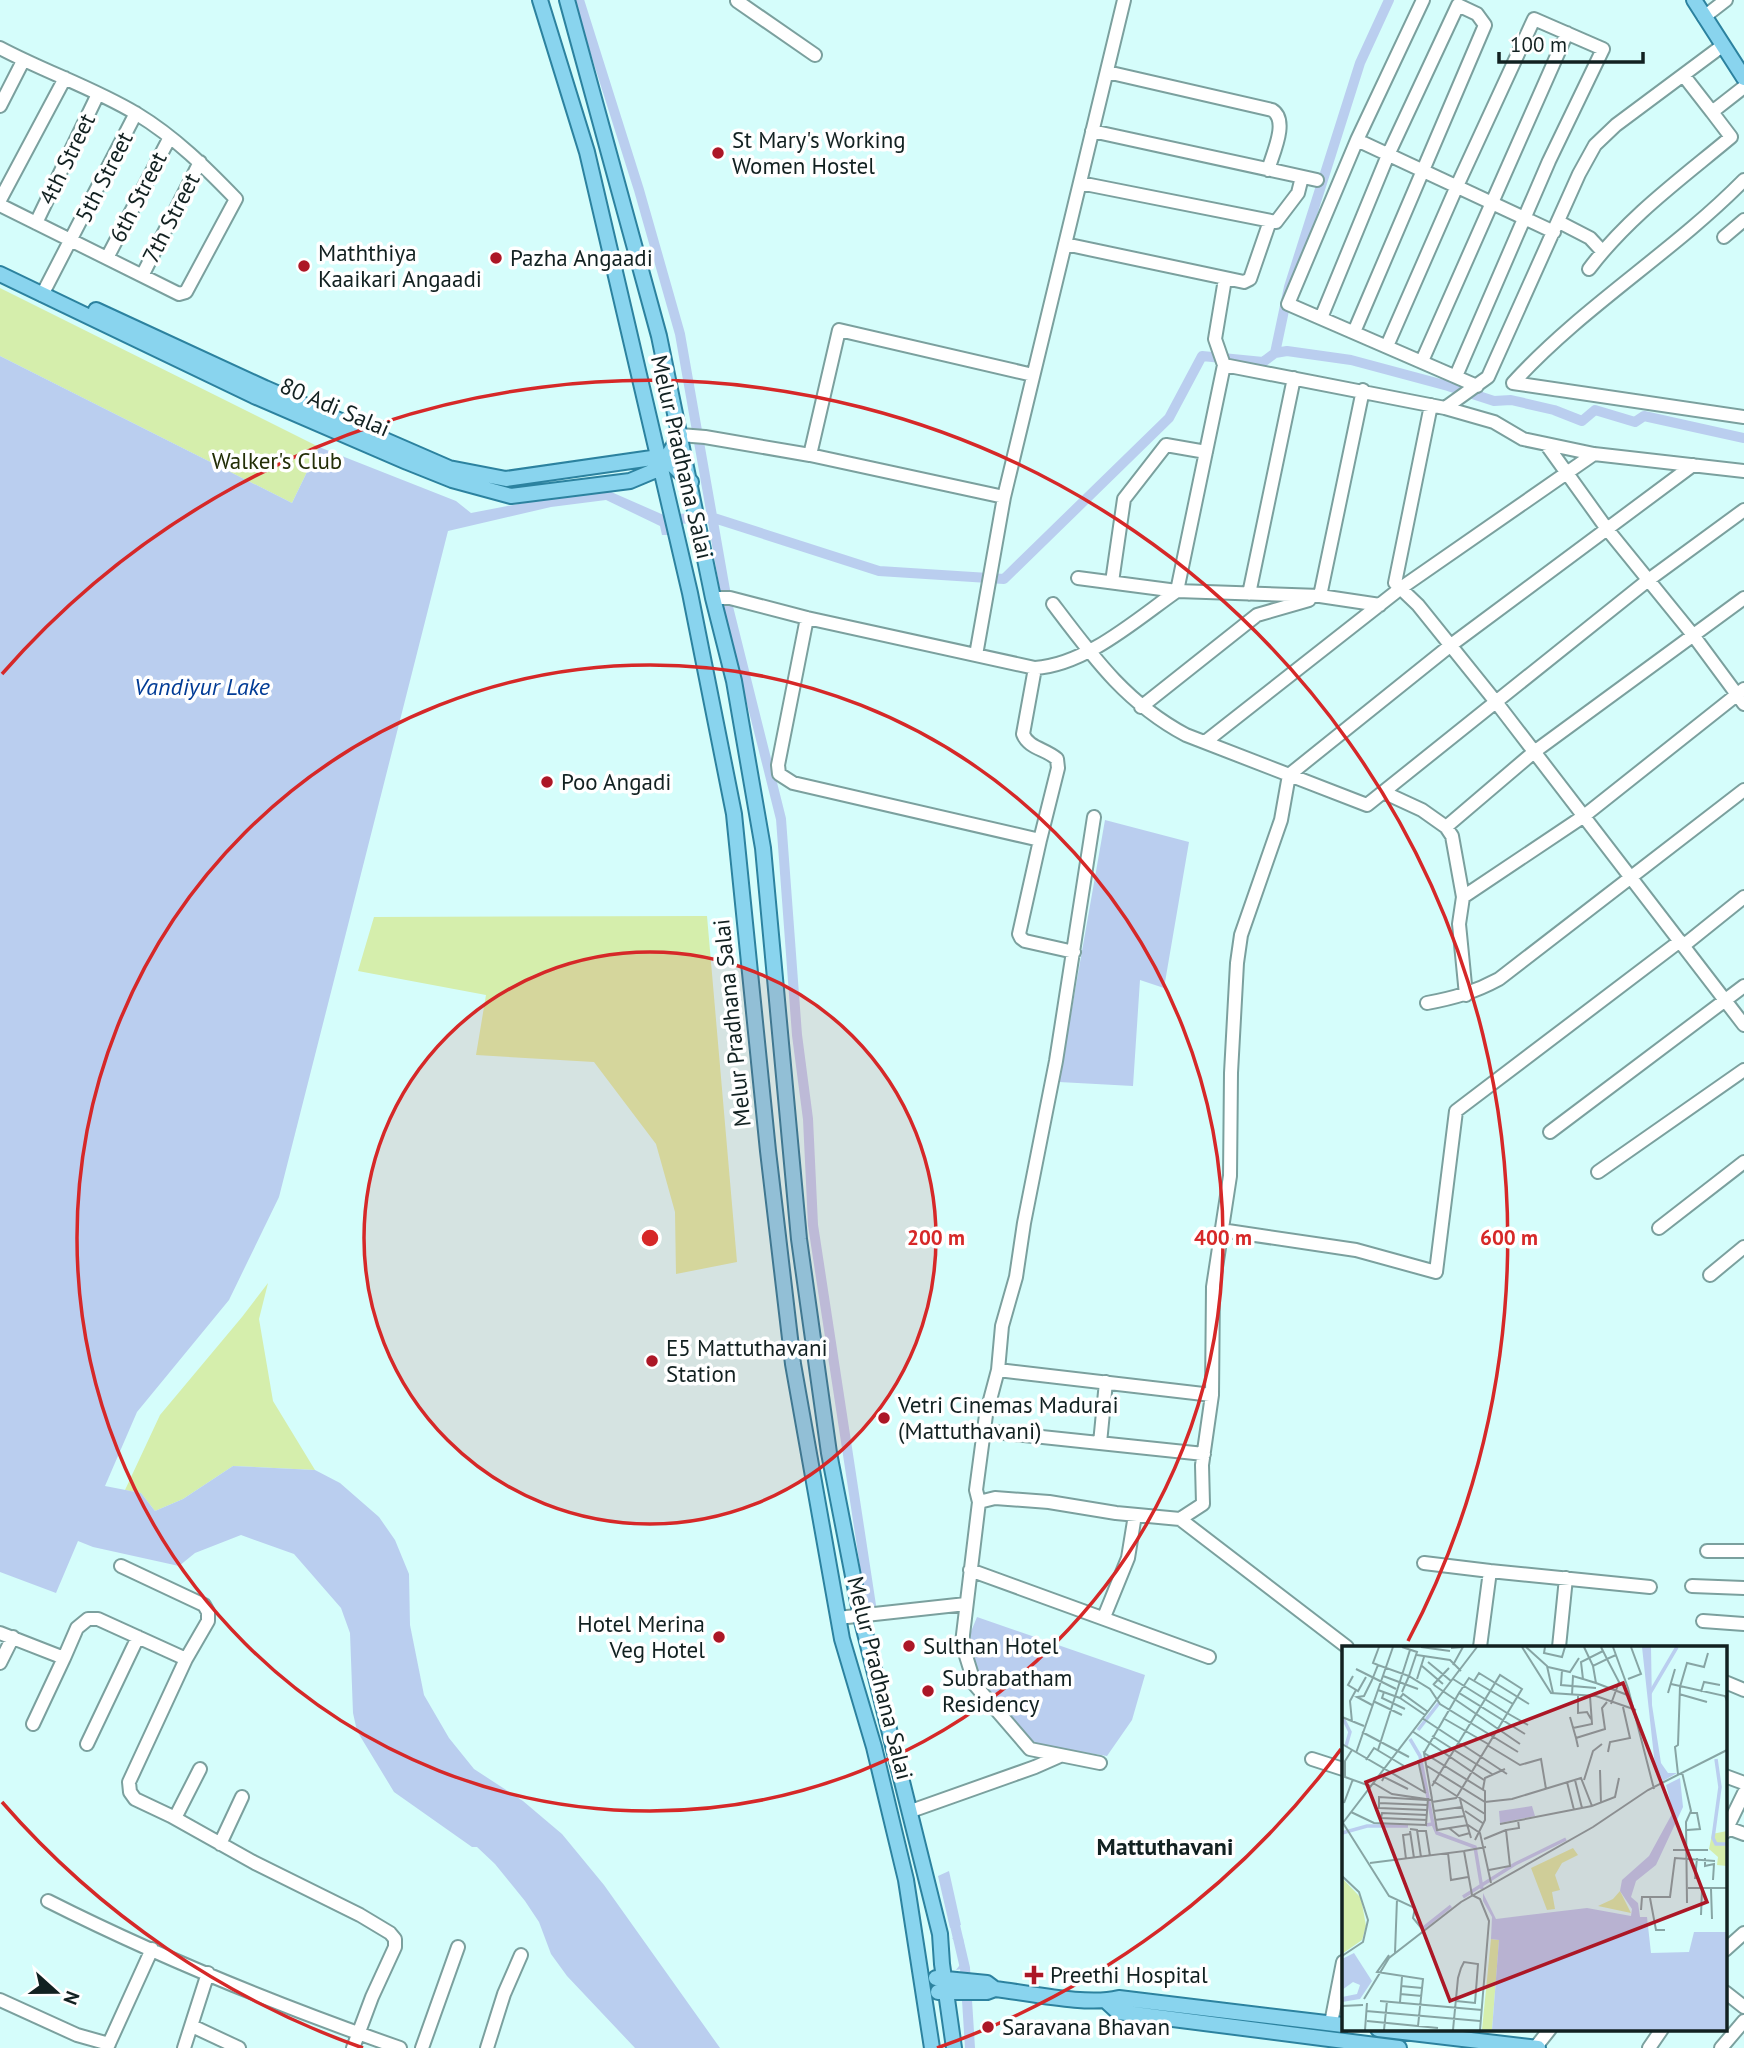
<svg xmlns="http://www.w3.org/2000/svg" width="1744" height="2048" font-family="'PT Sans',sans-serif">
	<rect width="100%" height="100%" fill="#d5fdfb"/>
	<path fill="#d5eeac" d="M0,288L319,447L292,503L0,356Z
		M707,916L737,1262L676,1274L675,1212L656,1144L594,1062L476,1055L486,995L358,971L374,917Z
		M268,1283L259,1319L273,1401L315,1470L233,1466L183,1499L155,1511L141,1493L125,1490L160,1415L242,1317Z"/>
	<path fill="#baceef" d="M0,356L292,503L319,447L456,501L471,513L549,498L609,491L666,516L670,535H662L660,526L606,500L551,507L448,531L279,1197L229,1300L137,1412L105,1486L141,1493L155,1511L183,1499L233,1466L315,1470L340,1483L379,1517L395,1540L409,1574L410,1625L424,1695L449,1738L474,1769L523,1801L562,1834L604,1885L720,2048H635L567,1976L551,1954L539,1922L525,1901L495,1864L477,1847H472L394,1792L357,1731L353,1713L350,1633L341,1608L294,1554L241,1535L195,1553L179,1566L93,1547L78,1541L56,1593L0,1572Z
		M1105,820L1189,842L1164,988L1140,980L1133,1086L1059,1082Z
		M977,1617L1145,1675L1132,1720L1107,1756L1032,1744L979,1680L968,1639Z
		M949,1871L961,1925L950,1928L938,1876Z
		M959,1937L963,1938L968,1968L956,1970L962,1962L959,1945L952,1938Z"/>
	<g fill="none" stroke-linecap="round" stroke-linejoin="round">
		<path stroke="#baceef" stroke-width="10" d="M579,0L639,190L680,334L728,607L781,819L797,1035L808,1119L813,1225L872,1612
			M1275,353L1287,351L1351,360L1448,386L1494,401L1511,400L1554,410L1582,421L1595,410L1635,422L1644,416L1744,438
			M669,519L714,518L879,571L1004,579L1169,418L1202,356L1263,362L1275,353L1289,287L1360,63L1389,0
			M953,1917L965,1968L970,2048"/>
		<g stroke="#7ba09e" stroke-width="16">
			<path id="minor" d="M1423,0L1357,140L1288,304L1477,386
				M737,1L815,55
				M1704,17L1726,0
				M0,48C45,72 94,88 137,114C175,137 206,168 236,199L186,292L179,294L0,205
				M1107,72L1272,110C1289,120 1273,153 1268,170
				M1684,76L1712,112L1744,87
				M0,106L23,61
				M1092,131L1317,180
				M1357,140L1554,232
				M1080,183L1276,222L1298,193L1302,177
				M0,200L65,78
				M1559,222L1590,238L1602,251
				M36,223L98,94
				M1724,237L1744,220
				M1065,244L1244,282L1250,279L1270,221
				M107,258L170,137
				M1589,269C1628,217 1682,178 1731,137L1712,112
				M143,274L200,162
				M42,295L136,113
				M1321,318L1388,155L1458,5L1477,14L1485,25L1354,332
				M1387,346L1457,186L1534,19L1603,49L1549,161L1456,376
				M1422,361L1567,33
				M1224,365L1215,339L1225,279
				M1513,383C1582,307 1672,253 1744,180
				M1513,383L1744,417
				M1363,390L1320,596L1380,605
				M1431,405L1395,583L1418,605L1496,702L1744,1025
				M1445,408L1494,422L1523,439L1594,454L1744,471
				M680,435L705,437L810,455L1004,497L1124,0
				M1546,444L1607,529L1693,635L1744,704
				M810,455L839,330L1033,375
				M1078,578L1177,591L1320,596
				M1112,582L1124,499L1166,445L1206,452
				M1249,594L1294,378
				M713,598H730L807,618L1035,668C1086,665 1137,619 1177,591L1224,365L1445,408L1488,377L1579,174L1595,145L1616,125L1722,46
				M1053,604C1093,657 1126,703 1186,735L1367,805L1647,581L1744,510
				M807,618L778,765L779,774L793,783L1040,840L1019,934L1021,938L1025,941L1074,952
				M976,655L1004,497
				M1035,668L1023,734C1028,748 1046,749 1057,759L1058,768L1040,840
				M1141,707L1257,615L1309,600
				M1205,742L1401,588L1594,454
				M1383,792L1422,810L1446,827L1452,836L1463,897L1459,924L1466,995
				M1446,827L1534,752L1744,598
				M1463,897L1584,816L1744,689
				M1683,946L1744,897
				M1427,1003C1454,998 1475,992 1499,979L1744,790
				M1550,1132L1744,986
				M1598,1172L1744,1070
				M1659,1228L1744,1162
				M1221,1230L1356,1250L1436,1272L1456,1111L1680,941
				M1710,1275L1744,1247
				M998,1370L1212,1395
				M985,1431L1204,1454
				M1100,1443L1106,1382
				M979,1502L976,1490L986,1415L998,1370L1002,1326L1016,1277L1024,1223L1056,1061L1094,817
				M1180,1519L1347,1647
				M1707,1551H1744
				M1424,1563L1490,1571L1480,1647
				M121,1566L204,1605L208,1612V1621L186,1659L129,1782L130,1792L135,1799L171,1816L255,1863L360,1915L390,1933L395,1939V1947L372,1997L353,2048
				M970,1570L1209,1657
				M1490,1571L1650,1587
				M1692,1586L1744,1588
				M1104,1617L1128,1558L1135,1515
				M838,1618L966,1604
				M1703,1621L1744,1624
				M0,1633L64,1658L77,1628L88,1619H98L186,1659
				M1559,1647L1566,1578
				M0,1663L13,1637
				M1725,1682L1744,1690
				M33,1724L64,1658
				M87,1744L138,1637
				M1312,1759L1343,1769
				M1100,1763L1030,1749L975,1685L962,1643L979,1502L995,1498L1049,1502L1116,1513L1180,1519L1203,1504L1202,1465L1212,1395L1213,1287L1230,1176L1231,1073L1237,963L1241,935L1281,820L1289,775L1451,645L1693,465
				M1725,1776L1744,1783
				M911,1811L1035,1767L1060,1756
				M175,1818L200,1769
				M1728,1828L1744,1834
				M1725,1832L1744,1793
				M220,1844L242,1797
				M48,1901C161,1958 280,2006 400,2048
				M1725,1950L1744,1933
				M1725,1992L1744,2007
				M0,2000L77,2035L109,2044
				M1331,2023L1343,1962
				M192,2026L239,2048
				M107,2048L152,1949
				M184,2048L208,1973
				M422,2048L458,1947
				M487,2048L504,1994L521,1955
				M1535,2048L1550,2029
				M1649,2048L1662,2029
				M1721,2048L1744,2021"/>
		</g>
		<g stroke="#2c829f" stroke-width="18">
			<path id="major" d="M540,0L587,152L690,593L734,814L768,1151L793,1364L842,1639L874,1747L906,1880L932,2048
				M567,0L659,336L713,598L734,681L763,848L799,1239L829,1453L861,1617L940,1934L942,1964L954,2048
				M1694,0L1744,78
				M0,274L254,396L407,462L452,480L511,496L630,481L661,468L680,435
				M96,310L265,388L449,468L506,479L659,457L667,460L691,482
				M936,1978L987,1983L995,1989C1030,1993 1087,2006 1119,1998L1343,2025
				M938,1992H987L995,1989
				M1106,2001L1118,2012L1399,2048
				M1378,2029L1538,2048"/>
		</g>
		<use href="#minor" stroke="#fff" stroke-width="12"/>
		<use href="#major" stroke="#89d4ee" stroke-width="14"/>
	</g>
	<circle cx="650" cy="1238" r="286" fill="#d62828" fill-opacity=".12"/>
	<g fill="none" stroke="#d62828" stroke-width="3.5">
		<circle cx="650" cy="1238" r="286"/>
		<circle cx="650" cy="1238" r="573"/>
		<path d="M1341 1749A859 859 0 0 1 937 2048M363 2048A859 859 0 0 1 2 1802M2 674A859 859 0 0 1 1408 1641"/>
	</g>
	<g fill="#ac1726" stroke="#fff" stroke-width="2.5">
		<circle cx="718" cy="153" r="7"/>
		<circle cx="496" cy="258" r="7"/>
		<circle cx="304" cy="266" r="7"/>
		<circle cx="547" cy="782" r="7"/>
		<circle cx="652" cy="1361" r="7"/>
		<circle cx="884" cy="1418" r="7"/>
		<circle cx="719" cy="1637" r="7"/>
		<circle cx="909" cy="1646" r="7"/>
		<circle cx="928" cy="1691" r="7"/>
		<path d="M1030.5 1964.5h7v7h7v7h-7v7h-7v-7h-7v-7h7z"/>
		<circle cx="988" cy="2027" r="7"/>
	</g>
	<g text-anchor="middle" stroke-width="7" stroke-linejoin="round" paint-order="stroke">
		<g font-size="23" fill="#122121" stroke="#fff" text-anchor="start">
			<text x="732" y="148">St Mary's Working<tspan x="732" dy="26">Women Hostel</tspan></text>
			<text x="318" y="261">Maththiya<tspan x="318" dy="26">Kaaikari Angaadi</tspan></text>
			<text x="510" y="266">Pazha Angaadi</text>
			<text x="561" y="790">Poo Angadi</text>
			<text x="666" y="1356">E5 Mattuthavani<tspan x="666" dy="26">Station</tspan></text>
			<text x="898" y="1413">Vetri Cinemas Madurai<tspan x="898" dy="26">(Mattuthavani)</tspan></text>
			<text x="705" y="1632" text-anchor="end">Hotel Merina<tspan x="705" dy="26">Veg Hotel</tspan></text>
			<text x="923" y="1654">Sulthan Hotel</text>
			<text x="942" y="1686">Subrabatham<tspan x="942" dy="26">Residency</tspan></text>
			<text x="1050" y="1983">Preethi Hospital</text>
			<text x="1002" y="2035">Saravana Bhavan</text>
		</g>
		<g font-size="23" fill="#122121" stroke="#fff">
			<text transform="translate(67 159) rotate(-64)" y="8">4th Street</text>
			<text transform="translate(104 177) rotate(-63)" y="8">5th Street</text>
			<text transform="translate(138 197) rotate(-63)" y="8">6th Street</text>
			<text transform="translate(171 218) rotate(-63)" y="8">7th Street</text>
			<text transform="translate(335 407) rotate(23)" y="8">80 Adi Salai</text>
			<text transform="translate(682 457) rotate(77)" y="8">Melur Pradhana Salai</text>
			<text transform="translate(732 1023) rotate(-96)" y="8">Melur Pradhana Salai</text>
			<text transform="translate(880 1678) rotate(76)" y="8">Melur Pradhana Salai</text>
		</g>
		<g font-size="23" fill="#232f07" stroke="#fff">
			<text x="277" y="469">Walker's Club</text>
		</g>
		<g font-size="24" font-style="italic" fill="#023c96" stroke="#fff">
			<text x="202" y="695">Vandiyur Lake</text>
		</g>
		<g font-size="24" font-weight="bold" fill="#122121" stroke="#fff">
			<text x="1165" y="1855">Mattuthavani</text>
		</g>
	</g>
	<g transform="translate(1342 1646)">
		<rect width="385" height="385" fill="#d5fdfb"/>
		<path d="M385,185V220L375,219L376,211L367,203L370,188ZM231,202L236,209L220,217L213,229L218,244L210,246L213,263L205,264L189,222ZM0,232L19,252L24,280L20,294L0,308ZM278,245L289,267L256,260L271,253ZM149,293L157,294L150,384H140Z" fill="#d5eeac"/>
		<path d="M300,1H309L310,59L319,117L326,127H335L321,135L313,120ZM338,132L341,161L314,219L294,235L289,251L296,257L298,271H305L309,307L347,306L352,286H385V384H150L157,294L149,293L150,271L141,255V247L154,273L245,262L289,270L290,263L278,245L280,234L307,210L331,166L324,139ZM190,160L193,170L158,177L157,165ZM12,307L30,335L18,353L0,356V351L15,348L18,339L11,336L0,344V313Z" fill="#baceef"/>
		<path fill="none" stroke="#baceef" stroke-width="3.5" d="M308,47L335,1M1,72L8,86L4,100M76,84L97,57M68,93L78,110L91,178M374,113L378,141L371,192L374,198H385M84,179L91,178L95,187L133,201L140,243M0,187L25,180H66M121,251L173,218L224,193M80,283L109,260"/>
		<path fill="none" stroke="#87a5a4" stroke-width="2" d="M60,1L75,6L67,30L88,43L98,58L176,106M79,1L108,5M180,1L209,47L254,50L294,64M184,1L205,20L211,47M203,1L202,7L220,11L223,1M242,1L251,20L265,13L277,36L269,58M259,1L265,13L274,9M271,1L286,42L312,143M109,2L121,1L111,19M75,9L108,14L119,25M86,16L109,35M36,19L31,17L37,1M80,20L101,38M251,20L254,37L241,33L239,16L261,5M206,21L228,26L237,12M14,23L54,43M220,24L219,39L254,42M11,30L6,39L16,45L24,31M41,30L76,43M75,33L82,11M111,33L165,67M286,33L299,28L289,1M30,34L36,19L67,30L60,46M30,34L22,50L15,51L30,59M132,35L137,27L187,58M254,37L288,50M329,38L383,50L385,55M91,39L107,22M92,39L178,98M36,44L58,52L61,48L86,66M42,46L40,52L63,63M359,46L362,36L378,39M117,47L127,32L171,58M326,47L333,23M337,48L365,56M230,49L231,30L241,33M236,49V67L245,66L249,73M58,52L83,69M31,55L60,69M165,67L186,79M0,71L22,80M228,71L234,92M80,72L165,128M101,72L146,98M10,76L8,55L14,44M231,82L250,78L248,50M70,85L142,134M20,86L67,111M90,90L150,128M0,98L84,147M145,99L178,119L199,113L204,143M236,101L234,92L263,83L260,62L265,56M10,104L3,115V131L28,140M36,104L68,4M266,106L268,96L288,92L281,61M14,107L51,1M82,107L117,47L183,88M24,114L32,102L62,120M76,114L83,146M85,120L143,156L170,153L239,132L250,160L273,151L277,132M258,124L259,158M340,126L349,165L344,176L345,257M336,128L333,101L336,99L338,41L345,17L362,21L366,7M233,134L240,162M242,134L251,105L260,98M40,135L42,131L66,143M91,135L143,168M225,136L232,164M31,137L50,148L90,154L95,184L126,179L138,187L149,237M90,140L158,29L180,43L114,152L90,156M141,143L143,132L163,123M90,153L82,107L143,145V174L133,194M2,157L11,133M37,157L85,159M120,161L129,192M85,164L37,162V151L85,154M92,165L120,161L118,153M123,165L142,178M9,166L32,177L84,179L86,152M39,172L40,167L85,169M39,172L85,174M93,174L123,170M1,177L47,250L73,262L71,272L81,284M0,178L135,1M158,178L250,160M107,182L117,190L128,187M68,183L75,184L79,211M345,184L358,183L355,167H348M68,185L72,212M75,185H84L88,210M142,193L164,184M331,204H366M122,205L144,201M106,207L109,234L126,231M363,212V220L372,218L371,234M64,213L61,189L69,188M28,217L122,205L130,249M147,224L168,220L164,184L177,182L176,174M0,230L17,246L26,274L21,296L0,310M353,233L355,212M346,242H385M369,243L370,273M130,249L138,253L147,275L138,384M308,252L314,284H323M299,264L300,251H328L333,212L373,215M359,269L360,243M53,307L55,253M47,309L35,326L81,333L76,380M59,340L80,342M58,348L80,350M22,353L47,312L119,256L251,181L306,144L385,104M38,355L140,364M58,356L60,331M0,360L21,359M24,365L138,375M25,375L96,382M23,384L25,357M42,384L45,355M111,384L116,332L119,322L122,316L136,318L133,357L114,355"/>
		<path fill="#ac1726" fill-opacity="0.15" stroke="#ac1726" stroke-width="3.5" d="M281,37L365,256L108,355L24,136Z"/>
		<rect width="385" height="385" fill="none" stroke="#122121" stroke-width="3.5"/>
	</g>
	<circle cx="650" cy="1238" r="10" fill="#d62828" stroke="#fff" stroke-width="3.5"/>
	<g font-size="21" text-anchor="middle" font-weight="bold" fill="#d62828" stroke="#fff" stroke-width="7" stroke-linejoin="round" paint-order="stroke">
		<text x="936" y="1245">200 m</text>
		<text x="1223" y="1245">400 m</text>
		<text x="1509" y="1245">600 m</text>
	</g>
	<g transform="translate(56 1992) rotate(111)" stroke="#ffffff" stroke-width="5" paint-order="stroke">
	<path d="M0-5L12 26L0 18L-12 26Z" fill="#122121"/>
	<text y="-10" font-size="19" font-weight="bold" text-anchor="middle" fill="#122121">N</text>
	</g>
	<path d="M1499 52v10h144v-10" fill="none" stroke="#122121" stroke-width="3.5"/>
	<text x="1510" y="52" font-size="21" fill="#122121" stroke="#ffffff" stroke-width="5" paint-order="stroke">100 m</text>
</svg>
